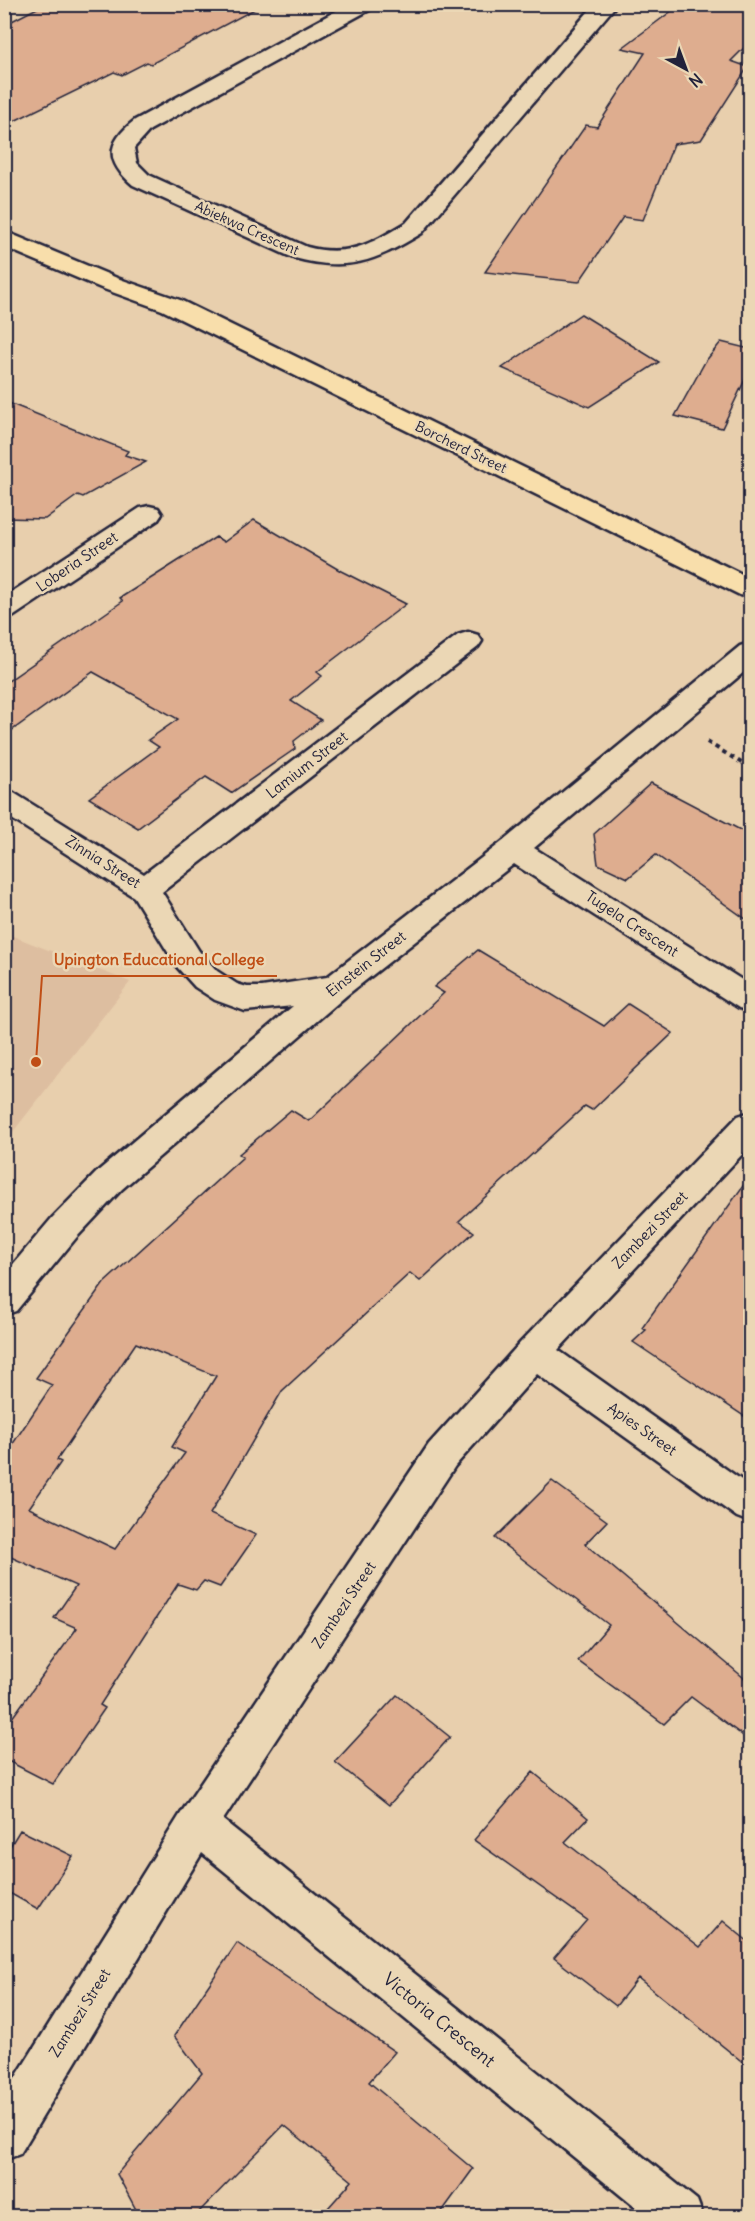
<svg xmlns="http://www.w3.org/2000/svg" width="755" height="2221" font-family="Delius,sans-serif">
	<rect width="100%" height="100%" fill="#e8cfad"/>
	<filter id="ink" filterUnits="userSpaceOnUse"><feTurbulence type="fractalNoise" baseFrequency=".0167" numOctaves="2"/><feDisplacementMap in="SourceGraphic" scale="12" xChannelSelector="R" yChannelSelector="G"/><feConvolveMatrix kernelMatrix="1 2 1 2 8 2 1 2 1" color-interpolation-filters="sRGB"/></filter>
	<g filter="url(#ink)">
		<path fill="#ddbea0" d="M5,933L130,982L5,1142Z"/>
		<path fill="#dead8f" stroke="#22223b" stroke-width="1.5" fill-rule="evenodd" d="M45,4H264L151,64L147,62L122,75L114,72L4,126V25Z
			M681,4H750V42L731,61L748,67L701,140L674,144L643,220L623,217L579,282L485,272L586,125L597,127L645,53L622,48Z
			M581,314L659,362L589,407L502,368Z
			M721,342L750,349V369L722,428L675,416L705,362Z
			M4,401L128,451L125,455L146,462L83,497L78,495L45,519L4,518Z
			M254,520L341,571L406,604L317,672L322,676L291,701L321,720L294,741L295,749L231,793L206,777L138,828L89,798L159,747L148,740L178,719L93,672L4,736V684L123,601L120,598L216,537L224,542Z
			M651,783L750,835V922L656,855L628,878L598,864L594,834Z
			M478,950L604,1026L628,1004L673,1033L592,1110L585,1106L459,1221L474,1232L420,1281L410,1273L282,1391L210,1514L256,1535L220,1587L204,1581L196,1590L178,1584L100,1705L105,1708L53,1784L4,1759V1729L77,1628L54,1618L76,1586L4,1554V1457L52,1385L36,1378L104,1283L243,1157L239,1154L291,1110L309,1121L444,993L434,987ZM136,1343L216,1376L172,1447L185,1453L115,1549L29,1508L61,1462L57,1460Z
			M750,1176V1420L633,1342L646,1330L642,1328Z
			M552,1481L607,1521L585,1544L750,1683V1741L691,1697L664,1724L578,1661L609,1625L495,1538Z
			M397,1695L450,1737L389,1805L335,1762Z
			M533,1772L588,1818L565,1842L700,1947L723,1921L750,1943V2068L638,1978L616,2006L554,1958L587,1920L474,1840Z
			M20,1830L73,1856L38,1909L4,1890V1856Z
			M237,1943L395,2052L369,2082L473,2169L438,2217H320L352,2181L284,2125L194,2217H140L117,2174L202,2073L174,2036Z"/>
		<g fill="none" stroke-linecap="round" stroke-linejoin="round">
			<g stroke="#22223b" stroke-width="5">
				<path id="minor" d="M349,4H376L373,8L150,130L134,148L137,163L149,175L307,247C348,258 372,243 406,223L595,4H617L422,233C374,262 347,273 291,257L133,185C105,161 106,143 135,120Z
					M149,506L158,508L162,514L158,520L14,616L4,619V597L140,508Z
					M468,632L478,635L482,641L478,647L162,892L199,951L217,971L237,984L247,987H262L327,977L502,842L740,646L750,643V667L534,848L750,985V1012L739,1008L514,864L347,995L122,1189L76,1238L16,1311L4,1315V1275L52,1218L98,1171L293,1006L245,1011L215,1000L195,987L177,967L134,897L4,814V790L14,793L144,874L458,635Z
					M750,1112V1146L558,1350L750,1486V1522L737,1517L537,1374L455,1466L223,1820L697,2200L703,2216H646L202,1853L20,2154L4,2160V2096L183,1810L429,1444L521,1342L738,1116Z"/>
			</g>
			<g stroke="#22223b" stroke-width="5">
				<path id="highway" d="M4,231L117,278L180,300L750,578V597L740,595L162,310L101,288L4,247Z"/>
			</g>
			<path stroke="#22223b" stroke-width="4" stroke-dasharray="4.5 4.5" stroke-linecap="butt" d="M707,742L750,768"/>
			<use href="#minor" fill="#ebd7b5" fill-rule="evenodd"/>
			<use href="#highway" fill="#f8deab" fill-rule="evenodd"/>
		</g>
	</g>
	<g text-anchor="middle" stroke-width="5" stroke-linejoin="round" paint-order="stroke">
		<g font-size="14" fill="#22223b" stroke="#ebd7b5">
			<text transform="translate(247 228) rotate(24)" y="5">Abiekwa Crescent</text>
			<text transform="translate(461 447) rotate(26)" y="5">Borcherd Street</text>
		</g>
		<g font-size="15" fill="#22223b" stroke="#ebd7b5">
			<text transform="translate(77 562) rotate(-34)" y="5">Loberia Street</text>
			<text transform="translate(307 765) rotate(-38)" y="5">Lamium Street</text>
			<text transform="translate(103 862) rotate(32)" y="5">Zinnia Street</text>
			<text transform="translate(632 924) rotate(33)" y="5">Tugela Crescent</text>
			<text transform="translate(366 964) rotate(-38)" y="5">Einstein Street</text>
			<text transform="translate(650 1230) rotate(-46)" y="5">Zambezi Street</text>
			<text transform="translate(642 1429) rotate(35)" y="5">Apies Street</text>
			<text transform="translate(344 1605) rotate(-56)" y="5">Zambezi Street</text>
			<text transform="translate(80 2013) rotate(-58)" y="5">Zambezi Street</text>
		</g>
		<g font-size="18" fill="#22223b" stroke="#ebd7b5">
			<text transform="translate(439 2020) rotate(39)" y="6">Victoria Crescent</text>
		</g>
	</g>
	<path fill="none" stroke="#c04e15" stroke-width="2" d="M36 1062L42 976H277"/>
	<circle fill="#c04e15" stroke="#ebd7b5" stroke-width="2" cx="36" cy="1062" r="6"/>
	<g font-size="16" text-anchor="middle" font-weight="bold" fill="#c04e15" stroke="#ebd7b5" stroke-width="5" stroke-linejoin="round" paint-order="stroke">
		<text x="159" y="965">Upington Educational College</text>
	</g>
	<rect width="755" height="2221" fill="none" stroke="#ebd7b5" stroke-width="24"/>
	<rect x="12" y="12" width="731" height="2197" fill="none" stroke="#22223b" stroke-width="2" filter="url(#ink)"/>
	<g transform="translate(686 69) rotate(139)" stroke="#ebd7b5" stroke-width="4.5" paint-order="stroke">
	<path d="M0-4.5L10 22L0 15L-10 22Z" fill="#22223b"/>
	<text y="-9" font-size="16" font-weight="bold" text-anchor="middle" fill="#22223b">N</text>
	</g>
</svg>
